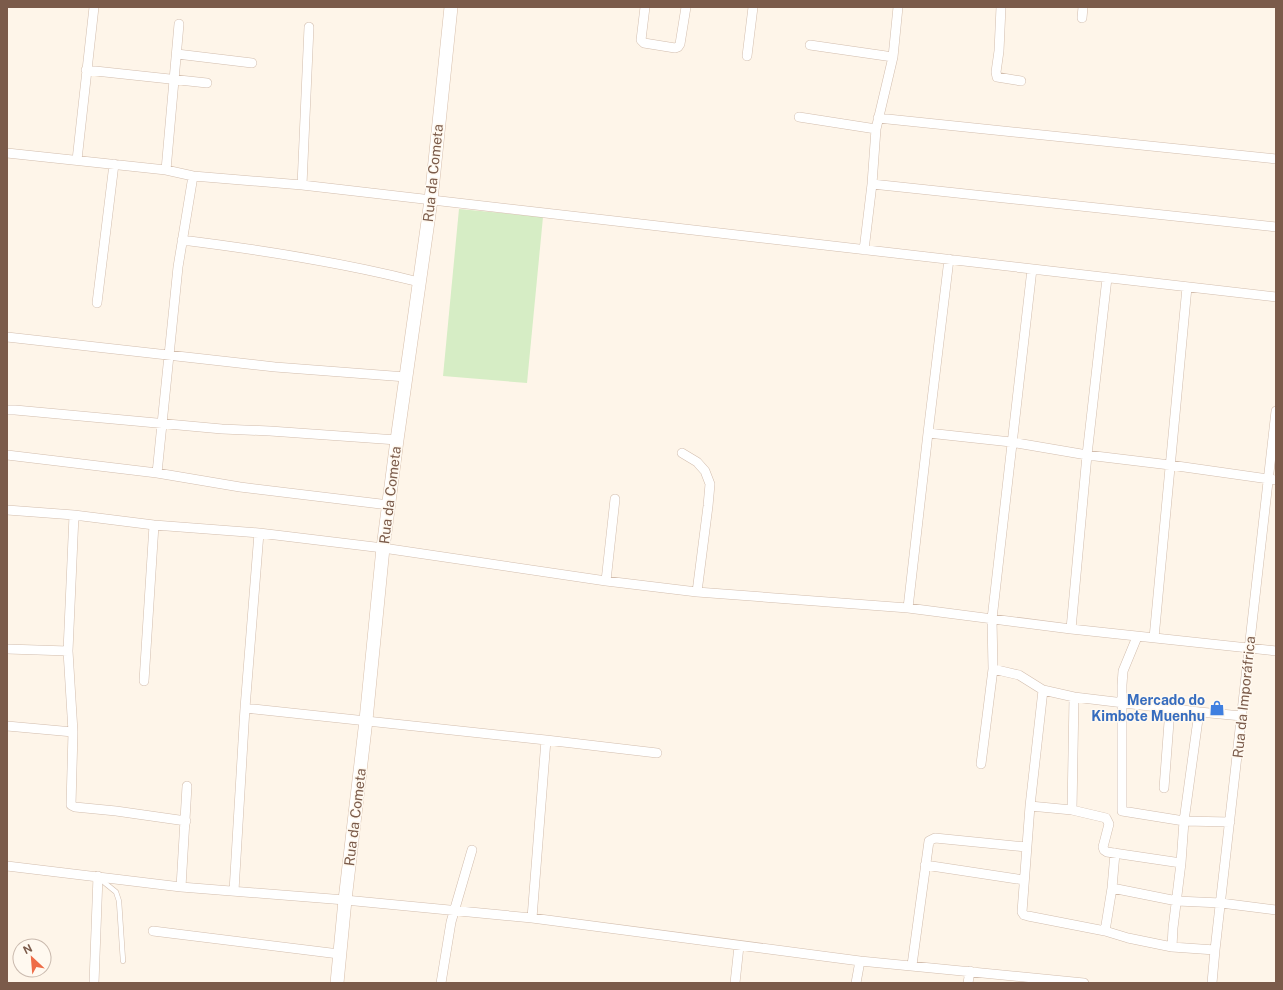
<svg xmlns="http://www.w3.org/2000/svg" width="1283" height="990" font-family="'Public Sans',sans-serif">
	<rect width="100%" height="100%" fill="#fef5e9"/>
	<path fill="#d6edc5" d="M459,209L543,217L527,383L443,376Z"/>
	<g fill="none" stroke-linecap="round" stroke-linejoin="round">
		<g stroke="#d2bdad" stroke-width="5.5">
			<path id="lane" d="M100,879L116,892L119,901L123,961"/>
		</g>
		<g stroke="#d2bdad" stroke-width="10">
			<path id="street" d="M645,7L641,40L644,43L675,48L678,47L680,44L686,7
				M1001,7L999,51L996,72L997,77L1021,81
				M1082,18L1083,7
				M810,45L893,57
				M177,54L252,63
				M747,56L753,7
				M86,70L207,83
				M799,117L876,129
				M878,118L1276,159
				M7,153L166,170L193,176L302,185L1276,297
				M77,160L94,7
				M166,170L179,24
				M872,184L1276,227
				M302,185L309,27
				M182,240C262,250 341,262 419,282
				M864,250L872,184L876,129L893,57L898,7
				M97,303L114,164
				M7,337L275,367L406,377
				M7,410H15L222,429L270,431L397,440
				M928,433L1011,442L1087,455L1170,465L1276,480
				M682,453L697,462L705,471L710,484L708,506L697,592
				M7,455L157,473L240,487L389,505
				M157,473L178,267L193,176
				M7,510L74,515L154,525L259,533L383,548L606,581L697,592L908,608L1071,629L1276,651
				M74,515L68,651L73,732L71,805L75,807L116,811L186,821
				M606,581L615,499
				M908,608L928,433L949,259
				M1071,629L1087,455L1107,278
				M1137,637L1123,671L1122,685V811L1184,821L1230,822
				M1154,638L1187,287
				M7,649L68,651
				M993,669L1019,675L1043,690L1074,697L1199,712L1242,716
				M144,681L154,525
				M1043,690L1030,806L1022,912L1024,915L1028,916L1105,931L1128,938L1172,947L1215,950
				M245,708L546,740L657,753
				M7,726L73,732
				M981,764L993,669L992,619L1032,269
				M1164,788L1170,709
				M1030,806L1072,810L1106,818L1109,824L1103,847L1104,850L1107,852L1181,863
				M1072,810L1074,697
				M925,865L1024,880
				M7,866L181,887L345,900L532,918L860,961L1084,983
				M181,887L187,786
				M1112,888L1177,901L1221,903L1276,910
				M234,891L245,708L259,533
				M532,918L546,740
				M153,931L339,954
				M1105,931L1112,888L1115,853
				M1172,947L1173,928L1181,863L1184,821L1199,712
				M912,965L929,841L935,838L1026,847
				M94,983L98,876
				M441,983L451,922L472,850
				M735,983L739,946
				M856,983L860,961
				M968,983L970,971
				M1212,983L1215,950L1276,411"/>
		</g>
		<g stroke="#d7bfac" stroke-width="14">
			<path id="secondary" d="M337,983L345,900L366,720L383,548L397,440L431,200L451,7"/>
		</g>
		<use href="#lane" stroke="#fff" stroke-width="4.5"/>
		<use href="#street" stroke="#fff" stroke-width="9"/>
		<use href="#secondary" stroke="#fff" stroke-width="13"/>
	</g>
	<defs>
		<g id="shop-bare" transform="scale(1.2)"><path d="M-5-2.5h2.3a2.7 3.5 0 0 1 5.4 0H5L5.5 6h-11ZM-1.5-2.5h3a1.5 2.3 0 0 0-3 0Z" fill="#3f7fe0" stroke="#fff9f0" stroke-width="2.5" paint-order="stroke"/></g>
	</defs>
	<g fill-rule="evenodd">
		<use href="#shop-bare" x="1217" y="708"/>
	</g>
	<g text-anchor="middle" stroke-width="3" stroke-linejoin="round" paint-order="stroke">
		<g font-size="14" fill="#7b5b4a" stroke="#fff9f0">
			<text transform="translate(433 173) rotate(-84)" y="5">Rua da Cometa</text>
			<text transform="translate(390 495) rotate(-83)" y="5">Rua da Cometa</text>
			<text transform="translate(1244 697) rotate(-84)" y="5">Rua da Imporáfrica</text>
			<text transform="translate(355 817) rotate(-83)" y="5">Rua da Cometa</text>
		</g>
		<g font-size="14" font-weight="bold" fill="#366cbe" stroke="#fff9f0" text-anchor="end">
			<text x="1205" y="705">Mercado do<tspan x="1205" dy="16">Kimbote Muenhu</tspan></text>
		</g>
	</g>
	<rect width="1283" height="990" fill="none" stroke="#7b5b4a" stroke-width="16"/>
	<g transform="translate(32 958) rotate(334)"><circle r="19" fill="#fff9f0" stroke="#cabaae"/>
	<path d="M0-3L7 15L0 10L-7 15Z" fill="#ee6c47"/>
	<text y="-6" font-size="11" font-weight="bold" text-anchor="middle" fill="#7b5b4a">N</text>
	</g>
</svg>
